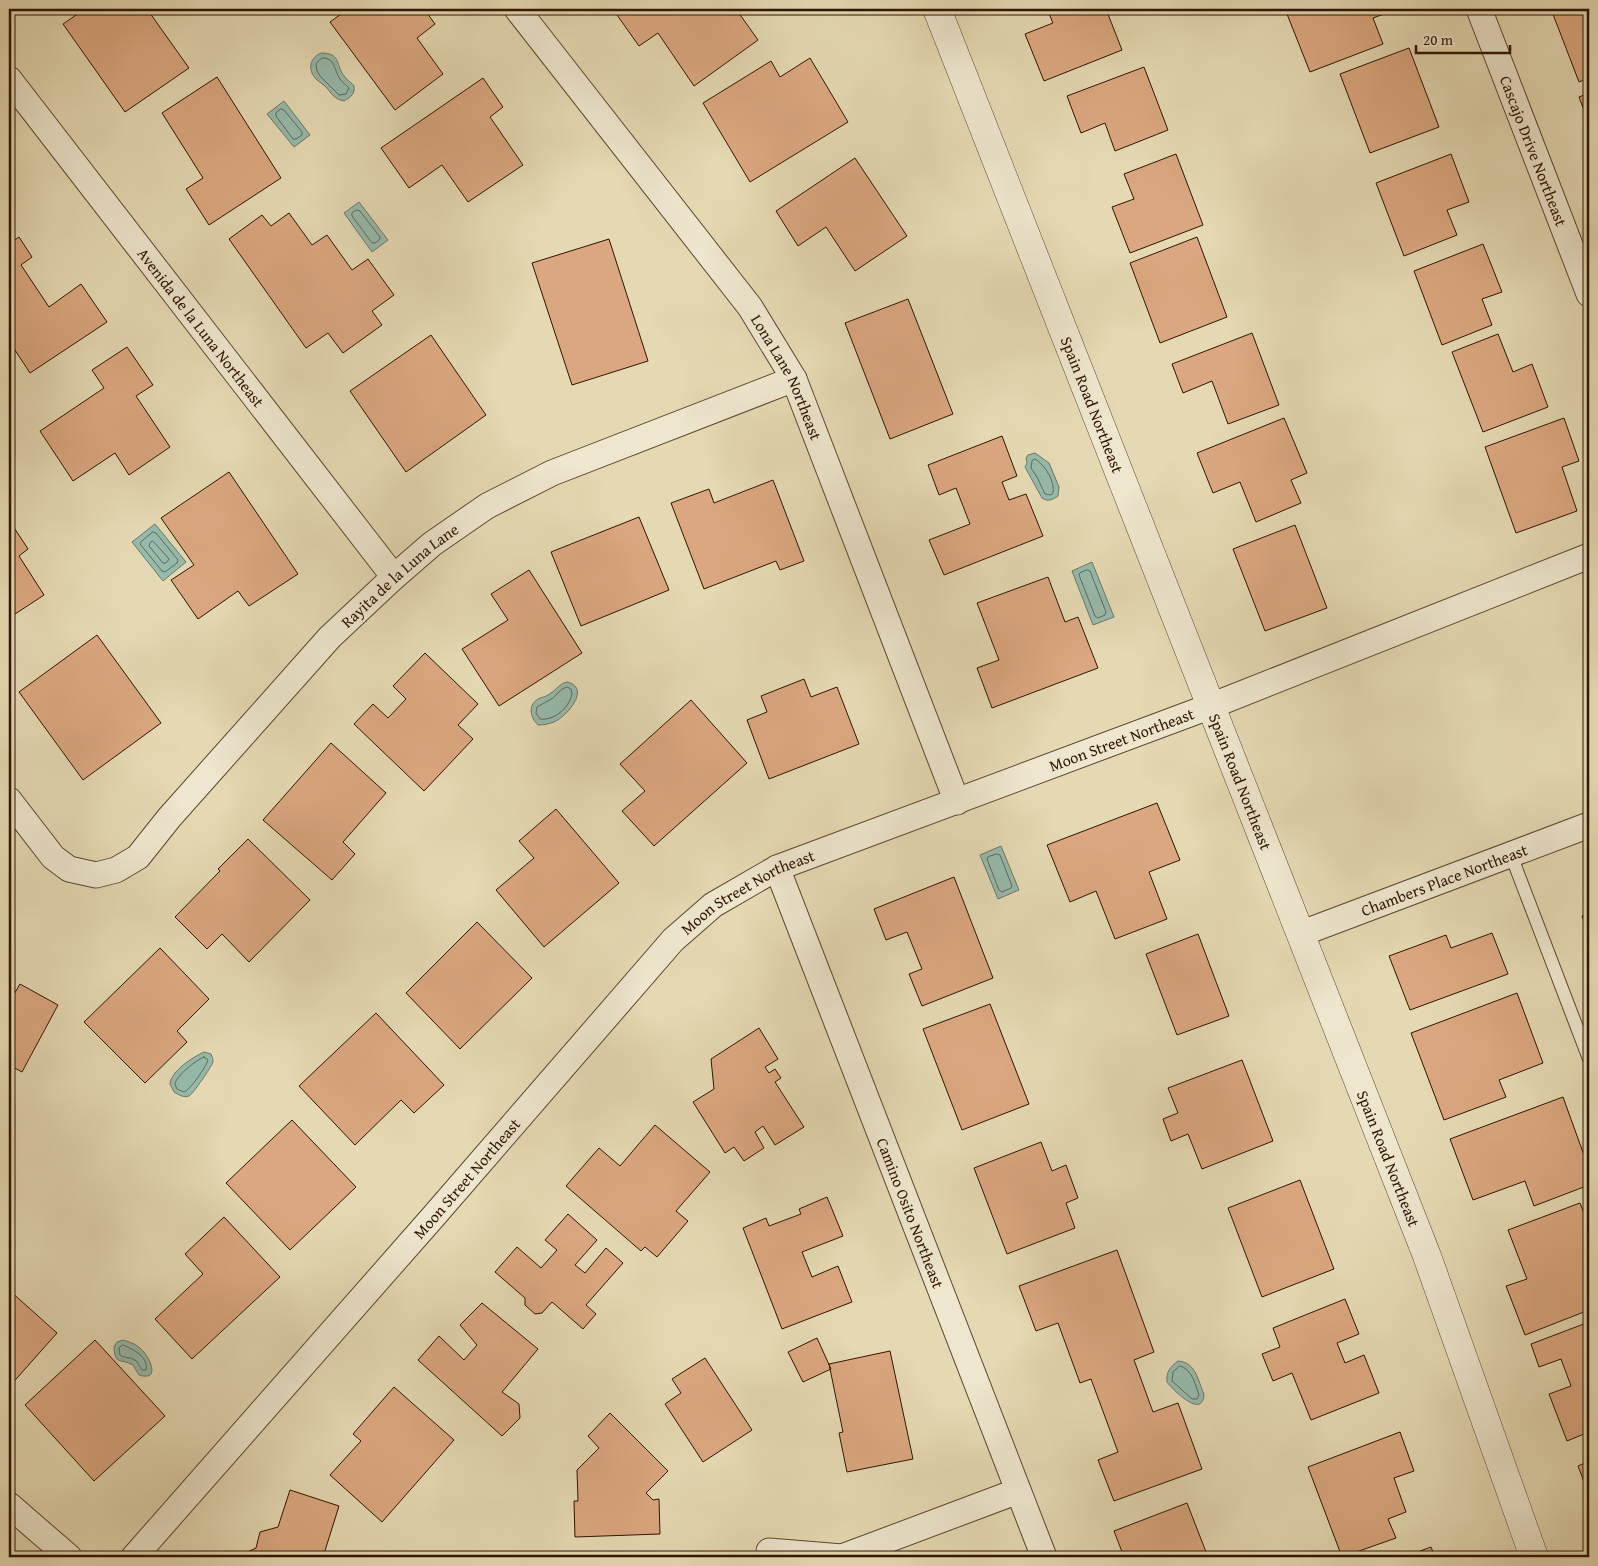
<svg xmlns="http://www.w3.org/2000/svg" width="1598" height="1566" font-family="'Gentium Book Plus',serif">
	<rect width="100%" height="100%" fill="#e5d9b3"/>
	<filter id="stains"><feTurbulence type="fractalNoise" baseFrequency=".004" numOctaves="4"/><feColorMatrix values="0 0 0 0 .2 0 0 0 0 .09 0 0 0 0 .02 0 0 0 .5 -.17"/></filter>
	<radialGradient id="worn" r=".72"><stop offset=".6" stop-color="#630" stop-opacity="0"/><stop offset="1" stop-color="#630" stop-opacity=".3"/></radialGradient>
	<path fill="#96baac" stroke="#6c7867" d="M321,53C342,53 335,66 345,77C347,80 352,83 354,86C355,94 351,97 344,101C334,99 332,94 326,87C323,84 319,82 316,79C307,69 310,58 321,53Z
		M284,101L310,135L294,147L267,114Z
		M359,202L388,240L372,252L344,213Z
		M1035,453L1049,463L1059,487L1058,496C1052,500 1048,502 1042,498L1025,467L1027,463L1026,458L1028,455Z
		M155,524L186,562L163,581L132,542Z
		M1092,562L1114,617L1093,625L1072,571Z
		M567,682C592,688 566,717 554,722C549,724 544,725 538,725C530,717 527,704 540,698C544,697 547,696 551,693C557,689 559,684 567,682Z
		M1001,846L1019,890L998,899L980,855Z
		M204,1052L211,1054C212,1057 213,1058 213,1062C212,1066 193,1094 189,1096C184,1098 179,1095 174,1092L170,1084C171,1071 193,1057 204,1052Z
		M123,1340C130,1342 136,1344 141,1349C150,1357 161,1382 139,1375L133,1365C121,1358 115,1366 114,1347L117,1342Z
		M1178,1361C1196,1362 1198,1381 1204,1394C1203,1420 1173,1390 1167,1382C1166,1372 1170,1367 1178,1361Z"/>
	<g fill="none" stroke-linecap="round" stroke-linejoin="round">
		<path stroke="#626856" stroke-width="1" d="M322,58C335,57 334,70 340,79C342,82 346,85 349,88L346,94L339,95L320,76L317,71L316,64Z
			M281,109L284,110L302,132V135L296,139H293L276,116V113Z
			M357,210L360,211L380,237L379,240L375,243H372L352,216V213Z
			M1035,459C1045,465 1055,481 1053,493L1051,495L1045,494L1037,477L1031,468L1032,461Z
			M153,532L156,533L178,560L177,563L165,572L162,571L140,544L141,542Z
			M153,541L169,559L166,563H163L149,546L150,543Z
			M1087,570L1090,571L1106,612L1105,615L1098,618L1095,616L1079,575L1080,573Z
			M567,687L571,689L572,694C569,708 554,721 540,719L536,713L537,707L553,698L561,690Z
			M997,854L1000,855L1012,886L1011,888L1002,892L999,890L987,859L988,857Z
			M204,1057L208,1060C206,1067 190,1090 184,1092L177,1089L175,1084C176,1076 196,1060 204,1057Z
			M123,1345C133,1349 149,1357 146,1370H142C140,1368 139,1365 138,1363C133,1356 125,1359 120,1355L119,1348Z
			M1180,1366C1192,1369 1195,1384 1199,1395L1197,1399H1192L1172,1381L1173,1372Z"/>
	</g>
	<path fill="#dba780" stroke="#2e1500" d="M85,9H147L189,68L125,112L63,24Z
		M348,9H424L435,24L417,38L443,74L395,110L330,22Z
		M626,9H736L758,40L694,86L658,33L639,46L617,15Z
		M1047,9H1106L1122,50L1044,81L1025,34L1053,23Z
		M1285,9H1394L1395,10L1373,18L1383,44L1310,72Z
		M1551,9H1589V78L1579,82Z
		M1409,48L1439,127L1370,153L1340,74Z
		M810,58L848,122L750,182L703,103L771,61L780,77Z
		M1144,67L1168,130L1115,151L1105,123L1081,133L1067,96Z
		M217,77L281,178L209,225L186,189L203,178L162,113Z
		M483,78L503,107L490,117L523,165L468,202L442,165L409,188L381,148Z
		M1589,93V124L1579,97Z
		M1176,154L1203,225L1130,253L1112,207L1134,199L1124,174Z
		M1451,154L1469,202L1447,210L1457,235L1404,256L1376,183Z
		M855,158L907,236L855,271L826,227L798,246L776,211Z
		M289,213L312,245L327,235L352,270L368,259L394,295L372,311L382,325L343,353L328,333L306,348L229,239L262,215L271,226Z
		M19,237L32,257L21,265L49,307L81,284L107,322L30,373L9,341V244Z
		M1197,237L1227,317L1160,343L1130,263Z
		M609,239L648,361L572,385L532,263Z
		M1483,244L1502,292L1482,299L1492,325L1442,345L1414,271Z
		M908,299L953,414L890,439L845,323Z
		M1252,333L1279,405L1228,424L1212,381L1183,393L1172,364Z
		M1498,334L1513,372L1532,364L1548,407L1483,432L1452,352Z
		M431,335L486,415L406,472L350,391Z
		M127,347L153,385L136,396L170,447L129,475L115,453L73,481L40,431L104,388L92,370Z
		M1284,418L1307,473L1291,480L1301,503L1256,522L1240,482L1213,493L1197,453Z
		M1564,418L1579,461L1562,467L1577,511L1516,533L1485,447Z
		M1002,436L1017,476L1002,482L1009,500L1026,494L1043,536L944,575L929,540L970,524L956,488L939,495L928,465Z
		M229,472L298,574L249,606L238,591L198,619L171,580L194,565L161,518Z
		M773,480L804,561L780,570L776,561L704,589L671,503L709,489L714,503Z
		M639,517L669,590L581,626L551,552Z
		M9,520L28,549L19,556L44,595L9,618Z
		M1295,525L1327,608L1265,631L1233,549Z
		M529,570L582,653L499,706L462,649L508,620L491,594Z
		M1048,577L1065,622L1078,617L1098,668L992,708L977,668L999,660L977,603Z
		M97,635L161,723L83,780L19,692Z
		M425,653L478,704L458,725L473,739L424,791L354,724L373,704L388,718L406,699L393,686Z
		M804,679L811,697L837,687L859,744L769,779L747,720L767,712L761,696Z
		M691,700L747,763L654,846L622,811L645,791L620,764Z
		M331,743L386,793L343,842L355,854L332,880L263,820Z
		M1157,803L1180,860L1149,872L1167,919L1115,939L1096,891L1070,902L1047,845Z
		M556,809L619,883L544,947L496,890L534,858L519,841Z
		M248,839L310,900L249,962L222,934L207,949L175,917L220,871L218,869Z
		M954,877L993,978L922,1006L909,974L922,969L907,932L886,940L874,909Z
		M1589,913V934L1582,916Z
		M477,922L532,978L460,1049L406,993Z
		M1492,933L1508,974L1410,1010L1389,956L1446,935L1451,948Z
		M1198,934L1229,1016L1177,1035L1146,954Z
		M160,948L209,999L177,1031L187,1042L145,1083L84,1022Z
		M20,984L58,1005L22,1072L9,1065V1003Z
		M1517,993L1543,1063L1499,1080L1506,1097L1444,1120L1411,1033Z
		M990,1004L1029,1104L962,1130L923,1029Z
		M376,1013L444,1085L414,1113L401,1100L355,1145L299,1086Z
		M759,1028L778,1059L765,1067L769,1073L775,1069L781,1078L775,1082L804,1127L775,1145L763,1126L755,1132L764,1148L744,1161L734,1147L725,1153L693,1102L714,1089L711,1059Z
		M1242,1060L1273,1141L1202,1169L1188,1134L1171,1141L1163,1119L1178,1113L1168,1088Z
		M1563,1097L1589,1169V1185L1534,1206L1525,1181L1473,1200L1450,1139Z
		M292,1120L356,1187L290,1250L226,1183Z
		M655,1125L710,1172L676,1211L688,1221L657,1257L645,1247L641,1251L566,1186L599,1148L620,1166Z
		M1041,1142L1052,1171L1066,1165L1078,1198L1066,1203L1075,1228L1007,1254L974,1168Z
		M1300,1180L1334,1269L1262,1297L1228,1208Z
		M827,1197L843,1236L802,1252L812,1277L838,1266L852,1302L782,1329L743,1228L766,1218L769,1226L801,1214L799,1209Z
		M1580,1203L1587,1221L1589,1220V1310L1525,1335L1506,1286L1527,1279L1508,1230Z
		M568,1214L597,1240L575,1265L585,1273L606,1248L623,1263L586,1305L596,1314L583,1329L552,1302L542,1313L535,1314L525,1305V1298L495,1272L517,1247L541,1268L557,1250L545,1240Z
		M224,1217L280,1277L192,1359L155,1319L203,1274L185,1254Z
		M1117,1250L1154,1352L1134,1360L1153,1412L1178,1403L1202,1469L1114,1501L1098,1460L1118,1452L1091,1379L1080,1383L1058,1323L1036,1331L1019,1286Z
		M9,1290L57,1333L9,1387Z
		M1345,1299L1359,1334L1337,1343L1345,1363L1364,1355L1379,1393L1311,1420L1292,1373L1273,1381L1262,1354L1280,1347L1273,1328Z
		M482,1303L538,1349L502,1392L519,1404L520,1418L502,1436L418,1360L439,1336L464,1360L477,1345L460,1325Z
		M1589,1322V1432L1567,1441L1549,1394L1571,1386L1561,1359L1539,1367L1531,1344Z
		M817,1338L831,1369L803,1382L788,1352Z
		M95,1340L165,1416L94,1481L25,1405Z
		M890,1351L913,1459L847,1472L839,1433L843,1432L829,1364Z
		M705,1358L752,1430L703,1462L665,1404L681,1393L672,1379Z
		M394,1387L454,1440L382,1522L330,1475L361,1441L353,1434Z
		M610,1413L668,1471L646,1493L653,1500L659,1499L660,1534L575,1537L574,1501H578L577,1470L599,1448L588,1436Z
		M1400,1432L1414,1471L1394,1478L1406,1512L1388,1519L1396,1538L1342,1557L1308,1467Z
		M1589,1461V1495L1578,1466Z
		M290,1490L339,1506L323,1557H237L256,1548L260,1532L278,1527Z
		M1187,1503L1208,1557H1124L1114,1531Z
		M1431,1547L1435,1557H1404Z"/>
	<g fill="none" stroke-linecap="round" stroke-linejoin="round">
		<g stroke="#5c462d" stroke-width="14">
			<path id="service" d="M1511,855L1589,1059"/>
		</g>
		<g stroke="#5c462d" stroke-width="27">
			<g id="minor">
				<path id="s1" d="M517,9L750,307L794,379L957,802"/>
				<path id="s2" d="M1479,9L1589,294"/>
				<path id="s3" d="M9,79L394,577"/>
				<path id="s4" d="M9,800L53,857L69,869L96,875L116,870L138,857L169,818L330,637L394,577L432,544L487,506L552,473L794,379"/>
				<path id="s5" d="M777,868L1044,1557"/>
				<path id="s6" d="M1300,934L1589,825"/>
				<path d="M9,1505L69,1557"/>
				<path d="M769,1551L842,1557L1018,1491"/>
				<path id="s7" d="M134,1557L433,1217L673,940L713,905L777,868L1211,706L1589,556"/>
			</g>
		</g>
		<g stroke="#5c462d" stroke-width="29">
			<g id="tertiary">
				<path id="s8" d="M937,9L1427,1256L1534,1557"/>
			</g>
		</g>
		<use href="#service" stroke="#eee6ce" stroke-width="12"/>
		<use href="#minor" stroke="#eee6ce" stroke-width="25"/>
		<use href="#tertiary" stroke="#eee6ce" stroke-width="28"/>
	</g>
	<g text-anchor="middle" stroke-width="4" stroke-linejoin="round" paint-order="stroke">
		<g font-size="16" fill="#2e1500" stroke="#eee6ce">
			<text dy="6" stroke="none"><textPath href="#s2" startOffset="152">Cascajo Drive Northeast</textPath></text>
			<text dy="6" stroke="none"><textPath href="#s3" startOffset="314">Avenida de la Luna Northeast</textPath></text>
			<text dy="6" stroke="none"><textPath href="#s1" startOffset="458">Lona Lane Northeast</textPath></text>
			<text dy="6" stroke="none"><textPath href="#s8" startOffset="425">Spain Road Northeast</textPath></text>
			<text dy="6" stroke="none"><textPath href="#s4" startOffset="551">Rayita de la Luna Lane</textPath></text>
			<text dy="6" stroke="none"><textPath href="#s7" startOffset="1314">Moon Street Northeast</textPath></text>
			<text dy="6" stroke="none"><textPath href="#s8" startOffset="830">Spain Road Northeast</textPath></text>
			<text dy="6" stroke="none"><textPath href="#s6" startOffset="154">Chambers Place Northeast</textPath></text>
			<text dy="6" stroke="none"><textPath href="#s7" startOffset="909">Moon Street Northeast</textPath></text>
			<text dy="6" stroke="none"><textPath href="#s8" startOffset="1235">Spain Road Northeast</textPath></text>
			<text dy="6" stroke="none"><textPath href="#s7" startOffset="504">Moon Street Northeast</textPath></text>
			<text dy="6" stroke="none"><textPath href="#s5" startOffset="370">Camino Osito Northeast</textPath></text>
		</g>
	</g>
	<rect width="1598" height="1566" fill="none" stroke="#e5d9b3" stroke-width="30"/>
	<rect x="10" y="10" width="1578" height="1546" fill="none" stroke="#2e1500" stroke-width="2.5"/>
	<rect x="15" y="15" width="1568" height="1536" fill="none" stroke="#2e1500"/>
	<path d="M1416 45v8h94v-8" fill="none" stroke="#2e1500" stroke-width="2.5"/>
	<text x="1423" y="45" font-size="15" fill="#2e1500" stroke="#eee6ce" stroke-width="4" paint-order="stroke">20 m</text>
	<rect width="100%" height="100%" filter="url(#stains)"/>
	<rect width="100%" height="100%" fill="url(#worn)"/>
</svg>
